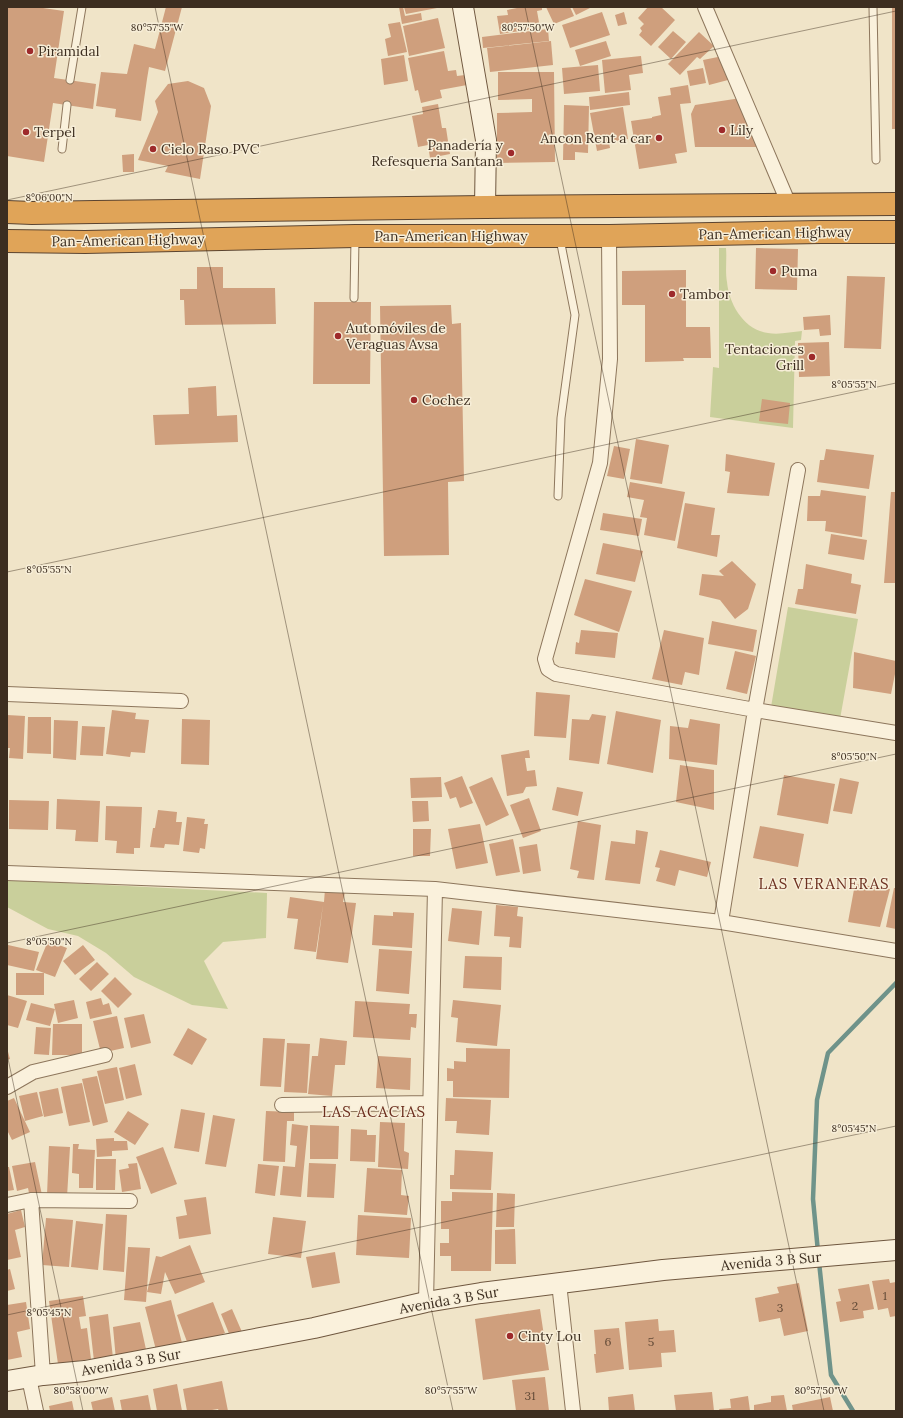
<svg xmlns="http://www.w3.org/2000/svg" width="903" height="1418" font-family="Lora,serif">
	<rect width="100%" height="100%" fill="#f0e4c8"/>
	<path fill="#c9cf9b" d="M719,248H726C727,259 725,271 727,282C729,304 744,330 768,333C779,335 791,332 802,331L801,340L795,341L793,428L710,417L713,367L719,368Z
		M788,607L858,619L840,719L771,707Z
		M7,880L267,893L266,938L223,942L204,961L228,1009L192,1005L134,977L106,953L78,936L48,929L7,907Z"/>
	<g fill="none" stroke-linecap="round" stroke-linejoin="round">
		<path stroke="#6f938a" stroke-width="4.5" d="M818,1252L813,1199L817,1100L828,1053L896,983
			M819,1262L831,1375L853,1411"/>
	</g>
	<path fill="#cf9f7d" d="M7,7H36L64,11L54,78L96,84L93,109L53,103L44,162L7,156Z
		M166,7H182L165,71L149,67L147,79L141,121L115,117L116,109L96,106L101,72L127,74L134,44L155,49Z
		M399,7H403L405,16L421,13L422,20L402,24Z
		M404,7H437V8L406,14Z
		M522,7H542V10L537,11L540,28L500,34L497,16L508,15L507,10Z
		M546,7H570L574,16L554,24Z
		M572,7H592L576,15Z
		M648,7H661L675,20L651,46L639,35L642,31L640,28L644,24L638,18Z
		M892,7H896V129H892Z
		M602,12L610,35L570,48L562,25Z
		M624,12L627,24L618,26L615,15Z
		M438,18L445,48L409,56L403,26Z
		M400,22L407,52L388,56L385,39L391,37L388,24Z
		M548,29L549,41L483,48L482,37Z
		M673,31L686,42L671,59L658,47Z
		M699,32L714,46L700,59L697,57L680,75L668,64Z
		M551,41L553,65L490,72L487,48Z
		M606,41L611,56L580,66L575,50Z
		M444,51L448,71L456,70L457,76L465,75L467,85L440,90L442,98L421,103L418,90L415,91L408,58Z
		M404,55L408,81L384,85L381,59Z
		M641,56L643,73L629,75L631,90L605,93L602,60Z
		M723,56L728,80L709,85L703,60Z
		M598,65L600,91L564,94L562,68Z
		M703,68L706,83L690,86L687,71Z
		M498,72H554L555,162L497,163V113L532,112V99L498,100Z
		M188,81L204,88L211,106L200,179L165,172L168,166L138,160L158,112L155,101L168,84Z
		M688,85L691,103L680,104L687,152L675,154L677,163L639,169L631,121L652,118V117L661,115L658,97L671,95L670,88Z
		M629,92L630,105L590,110L589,97Z
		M741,98L757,147H695L691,114L695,105Z
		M438,104L442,128H446L450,154L430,158L428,145L418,147L412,116L423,114L422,107Z
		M564,105L589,106L588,153L575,152V160H563Z
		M623,107L628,139L609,142L610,148L597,151L590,113Z
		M134,154V172H123L122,155Z
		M756,248L798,249L797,290L755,289Z
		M197,267H223V288H275L276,324L185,325L184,300H180V289H197Z
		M686,270V327H710L711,358H683L684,361L645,362V305H622V271Z
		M847,276L885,277L881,349L844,348Z
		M314,302H371L370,384H313Z
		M451,305L452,324L461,323L464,481L448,482L449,555L384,556L380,306Z
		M830,315L831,335L820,336L819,329L804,330L803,317Z
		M829,342L830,376L799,377L798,343Z
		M216,386L217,416L237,415L238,442L155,445L153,415L189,414L188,388Z
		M762,399L790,403L788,424L759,421Z
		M636,439L669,445L662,484L630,479Z
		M614,446L630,449L624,479L607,476Z
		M826,449L874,455L869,489L817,482L820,460H824Z
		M726,454L775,463L769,496L727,493L730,472L725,471Z
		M630,482L685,492L675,541L644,535L647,518L640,517L644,500L627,497Z
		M821,490L866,496L862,537L825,531L826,521H807L808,496H820Z
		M891,492H896V583H884Z
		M685,503L715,508L711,535H720L717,557L677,548Z
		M603,513L642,519L639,536L600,530Z
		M831,534L867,540L864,560L828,554Z
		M603,543L643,551L635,582L596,574Z
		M732,561L756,584L748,609L735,619L720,600L699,595L702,574L724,576L719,571Z
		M806,564L852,574L851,583L861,585L856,614L795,604L798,589H803Z
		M585,579L632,591L619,632L574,615Z
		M712,621L757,630L753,652L708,644Z
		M581,630L618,633L615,658L575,654L576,642L579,643Z
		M664,630L704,638L699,675L685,672L682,685L652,679Z
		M735,651L756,656L747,694L726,689Z
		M854,652L896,661V669L891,694L853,688Z
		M536,692L570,695L566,738L534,736Z
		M112,710L136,713L135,719L149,720L145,753L131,752L130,757L106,754Z
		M616,711L661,720L653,773L607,764Z
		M592,714L606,716L599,764L569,760L572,719L589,720Z
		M7,715L25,716L23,759L9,758L10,748H7Z
		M28,717H51V754L27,753Z
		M182,719L210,720L209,765L181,764Z
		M690,719L720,724L717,765L669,759L670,726L688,728Z
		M54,720L78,721L76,760L53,758Z
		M82,726L105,727L103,756L80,755Z
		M529,750L530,758H525L527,771L535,770L537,786L526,787L523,793L507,796L501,755Z
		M680,765L714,770V810L676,802Z
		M784,775L835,784L828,824L777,815Z
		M462,776L473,803L460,808L456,797L450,799L444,783Z
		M441,777L442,797L411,798L410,778Z
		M492,777L509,815L486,826L469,787Z
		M840,778L859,782L852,814L833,811Z
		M557,787L583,792L578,816L552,810Z
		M529,798L541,831L523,838L510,805Z
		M57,799L100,801L98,842L75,841L76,830L56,829Z
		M9,800L49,801L48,830L9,829Z
		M412,801H428L429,821L413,822Z
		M106,806L142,807L140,848H134V854L116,853L117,841L105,840Z
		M158,810L177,812L176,822H182L179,845L165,844L164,848L150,847L153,828H155Z
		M187,817L205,819L204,824H208L205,849L200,848L199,853L183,851Z
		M578,821L601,825L594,880L577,878L579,871L570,869Z
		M480,824L488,863L456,869L448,829Z
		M760,826L804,834L798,867L753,858Z
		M413,829H431L430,856H413Z
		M636,830L648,832L640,884L605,880L611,841L635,844Z
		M513,839L520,872L496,876L489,844Z
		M537,844L541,871L523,874L519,847Z
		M660,850L711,862L707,877L679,870L675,886L656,881L660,868L655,867Z
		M855,884L890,889L880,927L848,922Z
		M894,888H896V929L886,927Z
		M325,889L345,892L343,902L356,903L348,963L316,959L323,905L316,952L294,949L298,919L287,918L290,897L324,902Z
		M496,905L518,907L517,916L523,917L521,948L509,947L510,937L494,936Z
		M452,908L482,911L479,945L448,941Z
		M393,912L414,913L412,948L372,945L374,915L393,916Z
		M48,941L67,948L55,977L36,970Z
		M8,945L39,952L34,971L7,965Z
		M83,945L95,960L75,975L63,961Z
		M379,949L412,951L409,994L376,991Z
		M465,956L502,957L501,990L463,988Z
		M97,962L109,974L91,991L79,979Z
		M16,973H44V995H16Z
		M115,977L132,994L118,1008L101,991Z
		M7,995L27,1001L18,1028L7,1025Z
		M101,998L103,1005L109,1003L112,1014L90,1019L86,1002Z
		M74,1000L78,1018L58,1023L54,1004Z
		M453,1000L501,1005L497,1046L456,1042L458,1018L451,1017Z
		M355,1001L410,1004L409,1014H417L416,1028L411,1027L410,1040L353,1037Z
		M31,1003L55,1009L50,1026L26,1020Z
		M144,1014L151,1043L131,1048L124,1018Z
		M117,1016L124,1048L101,1053L93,1021Z
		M53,1024H82V1055H52Z
		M36,1027L51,1028L49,1055L34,1054Z
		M188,1028L207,1039L192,1065L173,1055Z
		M263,1038L285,1039L281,1087L260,1086Z
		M320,1038L347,1041L345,1065H335L332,1096L308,1094L312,1056H318Z
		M287,1043L310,1044L307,1093L284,1092Z
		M7,1048L10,1059L7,1060Z
		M466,1048L510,1049L509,1098L453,1097V1081H447V1068L454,1069V1061L466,1062Z
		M378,1056L411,1058L410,1090L376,1088Z
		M135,1064L142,1095L126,1099L119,1068Z
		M117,1067L124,1100L105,1104L97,1071Z
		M97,1076L108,1122L93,1126L82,1079Z
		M82,1083L90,1122L69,1126L61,1087Z
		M58,1088L63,1113L44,1117L39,1092Z
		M37,1092L43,1116L25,1121L19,1096Z
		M14,1098L30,1132L12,1140L7,1130V1101Z
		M446,1098L491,1100L489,1135L456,1133L457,1121H445Z
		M181,1109L205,1113L199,1152L174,1148Z
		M128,1111L149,1124L135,1145L114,1132Z
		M266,1111L294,1112V1121H287L285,1162L263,1161Z
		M213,1115L235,1119L226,1167L205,1164Z
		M380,1122L405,1123L404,1151L409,1153L408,1169L378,1167Z
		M292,1124L308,1126L301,1197L280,1195L283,1166L295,1167L297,1146L290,1145Z
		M310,1125L339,1126L338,1159H310Z
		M351,1129L367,1130V1135H376L375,1162L350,1161Z
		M114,1138V1141H127L128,1150L112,1151V1156L97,1157L96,1139Z
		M73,1144H79L78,1149L95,1150L93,1188H79V1174L72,1173Z
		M49,1146L70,1147L67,1197L47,1195Z
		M163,1147L177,1184L151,1194L136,1157Z
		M455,1150L493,1152L491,1190L450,1189V1175H454Z
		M96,1159H116L115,1190H96Z
		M35,1162L42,1195L30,1198L28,1188L17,1191L12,1166Z
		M137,1163L141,1189L122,1192L119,1170L129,1168L128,1164Z
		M309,1163L336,1164L334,1198L307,1197Z
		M258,1164L279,1166L275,1196L255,1193Z
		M7,1167H9L14,1190L7,1191Z
		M367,1168L402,1170L401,1195L409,1196L407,1215L364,1212Z
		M452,1192L493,1193L491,1271H451V1256H440V1243H449V1229H441V1201H452Z
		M497,1193L515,1194L514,1227H496Z
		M206,1197L211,1234L179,1239L176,1217L187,1215L184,1200Z
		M21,1210L25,1227L15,1230L21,1257L7,1260V1214Z
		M106,1214L127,1215L124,1272L103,1270Z
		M358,1215L411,1218L409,1258L356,1255Z
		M273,1217L306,1221L301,1258L268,1254Z
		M46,1218L73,1220L69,1267L42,1265Z
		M76,1221L103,1224L98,1270L71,1267Z
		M515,1229L516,1264H495V1230Z
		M190,1245L205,1282L175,1294L165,1272L161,1294L147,1292L156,1256L161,1257Z
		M128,1247L150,1248L146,1302L124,1300Z
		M335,1252L340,1283L312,1288L306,1257Z
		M10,1269L15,1289L7,1291V1270Z
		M889,1279L890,1283L896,1282V1316L890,1317L888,1308L878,1310L872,1281Z
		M799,1283L808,1331L784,1336L780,1318L759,1322L755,1298L779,1293L777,1287Z
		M869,1284L874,1309L863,1311L864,1318L840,1322L836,1302L841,1301L838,1289Z
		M83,1296L86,1316L79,1317L81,1329L87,1328L91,1359L58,1364L49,1301Z
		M171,1300L182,1343L156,1350L145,1307Z
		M26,1302L30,1329L17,1332L22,1357L7,1360V1305Z
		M213,1302L225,1333L189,1347L177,1315Z
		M232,1309L242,1332L230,1336L221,1314Z
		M540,1309L549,1370L483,1380L475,1319Z
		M108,1314L113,1358L94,1361L89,1317Z
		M658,1319L659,1331L674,1330L676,1352L661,1353L662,1367L629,1370L625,1322Z
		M140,1322L147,1354L116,1360L113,1327Z
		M619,1328L624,1369L596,1373L594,1354H596L594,1330Z
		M545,1377L549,1411H516L512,1380Z
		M222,1381L228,1411H219L218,1409L212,1410L213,1411H187L183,1389Z
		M177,1384L182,1411H157L153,1389Z
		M712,1392L714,1411H676L674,1395Z
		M633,1394L635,1411H609L608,1397Z
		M148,1395L151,1411H122L120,1400Z
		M784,1395L787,1411H754V1405L771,1402V1396Z
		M748,1396L750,1411H720L719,1409L731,1408L730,1399Z
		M112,1397L115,1411H93L91,1402Z
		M830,1397L833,1411H793L792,1405Z
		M72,1401L74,1411H50L49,1406Z"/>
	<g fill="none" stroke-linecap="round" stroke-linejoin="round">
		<g stroke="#8d765c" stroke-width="9">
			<path id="lane" d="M873,7L876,160
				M70,80L82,7
				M62,149L67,105
				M354,298L355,239
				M558,496L561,418L575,315L560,239"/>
		</g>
		<g stroke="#8d765c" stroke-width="16">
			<path id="street" d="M705,7L785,195L787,204
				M609,236L610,359L600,463L545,659L548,669L556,674L755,710L896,733
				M7,694L181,701
				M7,873L435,889L721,922L896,951
				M721,922L755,710L798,470
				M7,1087L33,1072L105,1055
				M282,1105L430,1103
				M31,1200L43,1375
				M7,1205L31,1200L130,1201
				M559,1283L573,1411
				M426,1302L435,889
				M29,1378L36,1411"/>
		</g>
		<g stroke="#6f573f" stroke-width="22">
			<path id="secondary" d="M463,7L486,140L485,207
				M7,1381L43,1375L85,1371L314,1328L426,1302L481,1293L663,1270L896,1250"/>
		</g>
		<g stroke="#5b4430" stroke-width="24">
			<path id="highway" d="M7,212L32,213L95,212L485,207L896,204
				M7,241L85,242L355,236H609L821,232H896"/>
		</g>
		<use href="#lane" stroke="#faf1dc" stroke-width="7"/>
		<use href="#street" stroke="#faf1dc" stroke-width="14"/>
		<use href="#secondary" stroke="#faf1dc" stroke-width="20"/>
		<use href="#highway" stroke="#e0a458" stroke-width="22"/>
	</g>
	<path fill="none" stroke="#3d2e20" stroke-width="1" stroke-opacity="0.45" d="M155,7L453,1411M525,7L824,1411M896,7V8M7,200L896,11M7,572L896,383M7,943L896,754M7,1054L83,1411M7,1315L896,1126"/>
	<g fill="#9e2a2b" stroke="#f7eed8" stroke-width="1.5">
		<circle cx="30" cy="51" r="4"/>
		<circle cx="722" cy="130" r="4"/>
		<circle cx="26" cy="132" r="4"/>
		<circle cx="659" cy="138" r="4"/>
		<circle cx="153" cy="149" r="4"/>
		<circle cx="511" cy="153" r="4"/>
		<circle cx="773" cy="271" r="4"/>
		<circle cx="672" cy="294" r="4"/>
		<circle cx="338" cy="336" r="4"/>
		<circle cx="812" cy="357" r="4"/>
		<circle cx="414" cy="400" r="4"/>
		<circle cx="510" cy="1336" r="4"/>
	</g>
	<g text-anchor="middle" stroke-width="3" stroke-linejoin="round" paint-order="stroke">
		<g font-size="12" fill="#624a37">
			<text x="885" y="1300">1</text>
			<text x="855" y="1310">2</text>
			<text x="780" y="1312">3</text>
			<text x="608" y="1346">6</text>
			<text x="651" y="1346">5</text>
			<text x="530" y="1400">31</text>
		</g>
		<g font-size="14" fill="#3d2e20" stroke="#f7eed8" text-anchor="start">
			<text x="38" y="56">Piramidal</text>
			<text x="730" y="135">Lily</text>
			<text x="34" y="137">Terpel</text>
			<text x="651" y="143" text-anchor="end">Ancon Rent a car</text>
			<text x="503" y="150" text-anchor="end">Panadería y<tspan x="503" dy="16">Refesqueria Santana</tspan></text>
			<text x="161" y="154">Cielo Raso PVC</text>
			<text x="781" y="276">Puma</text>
			<text x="680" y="299">Tambor</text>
			<text x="346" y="333">Automóviles de<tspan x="346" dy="16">Veraguas Avsa</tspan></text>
			<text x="804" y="354" text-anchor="end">Tentaciones<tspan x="804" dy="16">Grill</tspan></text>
			<text x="422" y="405">Cochez</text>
			<text x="518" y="1341">Cinty Lou</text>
		</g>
		<g font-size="14" fill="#3d2e20" stroke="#f7eed8">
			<text transform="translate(775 233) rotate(-1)" y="5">Pan-American Highway</text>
			<text x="451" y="241">Pan-American Highway</text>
			<text transform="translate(128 240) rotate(-1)" y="5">Pan-American Highway</text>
			<text transform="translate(771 1261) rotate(-5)" y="5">Avenida 3 B Sur</text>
			<text transform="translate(449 1300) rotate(-10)" y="5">Avenida 3 B Sur</text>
			<text transform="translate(131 1362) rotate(-10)" y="5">Avenida 3 B Sur</text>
		</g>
		<g font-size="15" letter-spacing="1" fill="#6b2e1e" stroke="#f7eed8">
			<text x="824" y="889">LAS VERANERAS</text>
			<text x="374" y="1117">LAS ACACIAS</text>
		</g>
	</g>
	<g font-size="10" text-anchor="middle" fill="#3d2e20" stroke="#f7eed8" stroke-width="3" stroke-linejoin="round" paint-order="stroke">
		<text x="157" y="31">80°57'55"W</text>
		<text x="528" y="31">80°57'50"W</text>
		<text x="49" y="201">8°06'00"N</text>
		<text x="854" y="388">8°05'55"N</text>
		<text x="49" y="573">8°05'55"N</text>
		<text x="854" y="760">8°05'50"N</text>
		<text x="49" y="945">8°05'50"N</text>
		<text x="854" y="1132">8°05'45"N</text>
		<text x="49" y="1316">8°05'45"N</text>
		<text x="81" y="1394">80°58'00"W</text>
		<text x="451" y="1394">80°57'55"W</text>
		<text x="821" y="1394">80°57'50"W</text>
	</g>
	<rect width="903" height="1418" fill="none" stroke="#3d2e20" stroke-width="16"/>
</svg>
